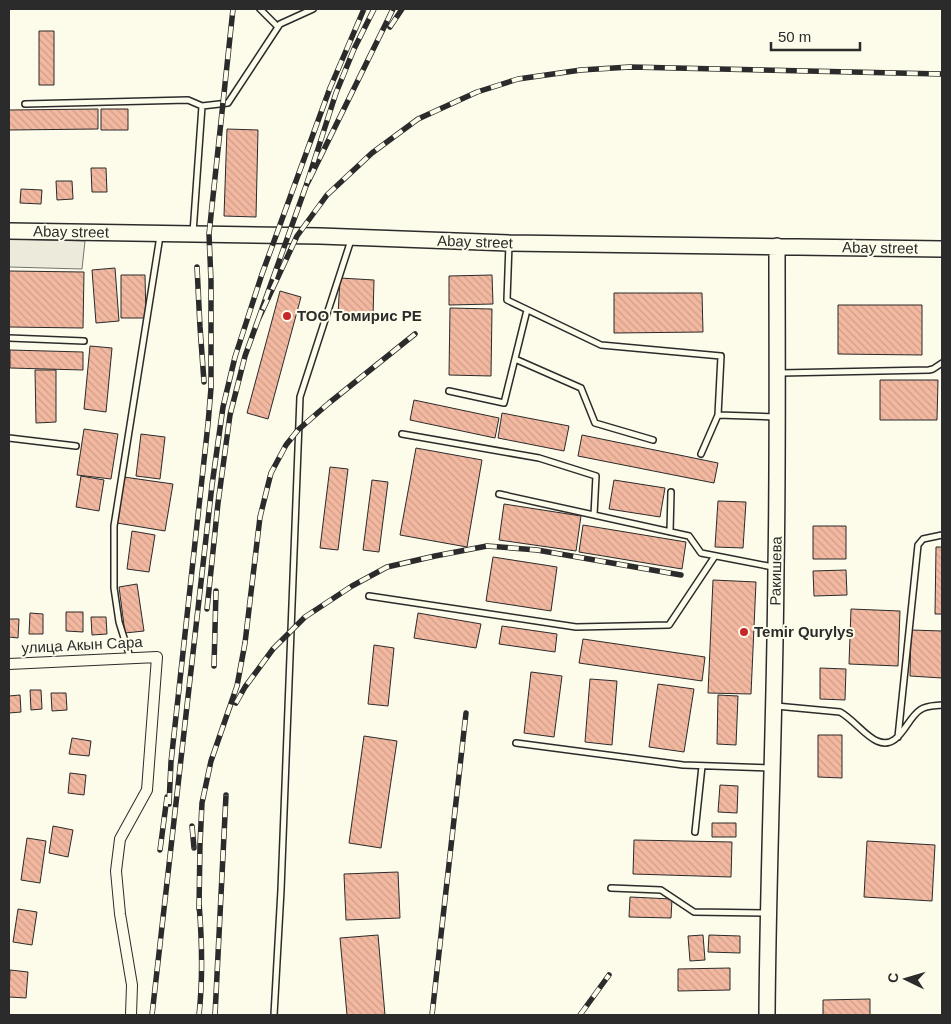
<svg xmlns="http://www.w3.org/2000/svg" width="951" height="1024" font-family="Helvetica,sans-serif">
	<defs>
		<pattern id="building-back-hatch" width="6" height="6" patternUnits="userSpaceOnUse" patternTransform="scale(1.25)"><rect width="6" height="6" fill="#f2b8a0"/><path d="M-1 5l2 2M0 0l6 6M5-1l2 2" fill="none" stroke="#d09e8a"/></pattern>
	</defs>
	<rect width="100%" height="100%" fill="#fdfbea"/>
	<path fill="#eceadb" stroke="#74746e" d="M9,239L85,241L82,269L9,267Z"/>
	<path fill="url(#building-back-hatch)" stroke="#2b2b2b" d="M39,31H54V85H39Z
		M98,109V129L9,130V110Z
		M101,109H128V130H101Z
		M227,129L258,130L256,217L224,216Z
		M91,168H106L107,192H92Z
		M56,181H72L73,199L57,200Z
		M21,189L42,190L41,204L20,203Z
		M115,268L119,321L96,323L92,270Z
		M9,271L84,272L83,328L9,327Z
		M121,275H145L146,318H121Z
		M492,275L493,304L449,305V276Z
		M340,278L374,280L373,317L338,315Z
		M280,291L301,297L268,419L247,413Z
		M614,293H702L703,332L614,333Z
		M838,305H922V355L838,354Z
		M450,308L492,309L491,376L449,375Z
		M90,346L112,348L106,412L84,409Z
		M10,350L83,352V370L10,368Z
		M35,370H56V422L36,423Z
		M880,380H938L937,420H880Z
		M414,400L499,418L495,438L410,420Z
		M502,413L569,426L564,451L498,438Z
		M84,429L118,434L111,479L77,475Z
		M141,434L165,437L160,479L136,476Z
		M582,435L718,463L714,483L578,456Z
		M416,448L482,460L467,547L400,535Z
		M330,467L348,469L338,550L320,548Z
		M81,476L104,480L99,511L76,507Z
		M124,477L173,484L165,531L117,523Z
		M372,480L388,482L379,552L363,550Z
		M614,480L665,488L660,517L609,509Z
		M718,501L746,502L743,548L715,547Z
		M504,504L581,516L576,551L499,540Z
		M583,525L686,542L682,569L579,552Z
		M813,526H846V559H813Z
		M132,531L155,535L149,572L127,569Z
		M936,547H942V614H935Z
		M493,557L557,567L551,611L486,601Z
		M846,570L847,595L814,596L813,571Z
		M713,580L756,582L751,694L708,693Z
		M137,584L144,631L125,633L119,587Z
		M851,609L900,611L898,666L849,664Z
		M66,612H83V632L66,631Z
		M30,613L43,614V634H29Z
		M418,613L481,624L476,648L414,638Z
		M91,617H106L107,634L92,635Z
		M9,619H19L18,638L9,637Z
		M502,626L557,634L555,652L499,644Z
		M911,630L942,631V678L910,676Z
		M583,639L705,657L702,681L579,663Z
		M374,645L394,648L388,706L368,704Z
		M820,668L846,669L845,700L820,699Z
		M531,672L562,676L554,737L524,733Z
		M590,679L617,681L612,745L585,742Z
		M658,684L694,689L684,752L649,747Z
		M30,690H41L42,709L31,710Z
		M51,693H66L67,710L52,711Z
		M20,695L21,712L9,713V696Z
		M718,695L738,696L736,745L717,744Z
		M818,735H842V778L818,777Z
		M364,736L397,741L381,848L349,843Z
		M72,738L91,741L89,756L69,754Z
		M70,773L86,775L84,795L68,793Z
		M720,785L738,786L737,813L718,812Z
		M712,823H736V837H712Z
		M53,826L73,830L68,857L49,853Z
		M27,838L46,841L40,883L21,880Z
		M634,840L732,842L731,877L633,874Z
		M867,841L935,845L932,901L864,897Z
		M398,872L400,918L346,920L344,874Z
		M630,897L672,899L671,918L629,917Z
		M18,909L37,912L32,945L13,942Z
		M378,935L385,1015H347L340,938Z
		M703,935L705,960L690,961L688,936Z
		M709,935L740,936V953L708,952Z
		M730,968V990L678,991V969Z
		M10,970L28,972L26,998L9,997Z
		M870,999V1015H823V1000Z"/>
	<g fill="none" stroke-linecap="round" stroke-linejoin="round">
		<g stroke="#2b2b2b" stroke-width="8">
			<path id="lane" d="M260,9L278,27
				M25,104L188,100L202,106
				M193,233L202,106L228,103L280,24L313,9
				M509,244L507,300L601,345L721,356L718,415L776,417
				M9,338L84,341
				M515,359L581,388L595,423L653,440
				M780,373L929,370L933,369L942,363
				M449,391L504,403L527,310
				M402,434L539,458L596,476L594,515
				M9,438L76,446
				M701,454L718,415
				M499,494L689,536L701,553L773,567
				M670,532L671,492
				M369,596L576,627L669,625L715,556
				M130,657L119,622L114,588V526L160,236
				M776,706L840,712C853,719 865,736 877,741C899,751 906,719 920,710C927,705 934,706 942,705
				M898,737L918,545L923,539L942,535
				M516,743L683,765L772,768
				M695,832L702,766
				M611,888L661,890L694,912L767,913
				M274,1015L281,890L300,397L351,240"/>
		</g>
		<g stroke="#2b2b2b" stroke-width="12">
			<path id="street" d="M9,664L157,657L147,790L120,839L116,871L120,914L132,985L131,1015"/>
		</g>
		<g stroke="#2b2b2b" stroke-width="18">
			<path id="secondary" d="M9,231L320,236L509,243L942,249
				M767,1015C768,866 775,716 776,567C778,460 777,353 777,246"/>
		</g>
		<use href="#lane" stroke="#fdfbea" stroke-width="5"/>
		<use href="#street" stroke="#fdfbea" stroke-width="10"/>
		<use href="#secondary" stroke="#fdfbea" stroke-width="15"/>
		<g stroke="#2b2b2b" stroke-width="5.5">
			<path id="rail" d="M374,9L354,49L336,93L306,186L393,9
				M390,27L402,9
				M306,186L258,320L297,236L327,195L372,153L418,119L477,92L518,79L581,70L630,67L942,74
				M197,267L200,327L204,382
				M207,609L218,503L230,415L245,356L258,320
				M214,666L216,591
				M236,703L245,687L273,649L305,617L352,586L387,567L435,556L487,546L537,550L681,575
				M169,804L171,762L208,424L211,388V281L209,234L233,9
				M192,826L194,848
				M160,850L167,797
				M199,909L200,844L202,803L211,761L237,686L245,643L260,517L271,473L286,445L298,430L329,403L415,334
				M152,1015L212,485L223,407L235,357L262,274L330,88L364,9
				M199,1015C203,978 202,940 199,903
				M215,1015L226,795
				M432,1015L466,713
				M580,1015L609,975"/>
		</g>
		<use href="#rail" stroke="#fdfbea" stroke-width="4" stroke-dasharray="11" stroke-linecap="butt"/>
	</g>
	<g fill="#c62828" stroke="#fdfbea" stroke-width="2">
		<circle cx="287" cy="316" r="5"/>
		<circle cx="744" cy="632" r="5"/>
	</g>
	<g text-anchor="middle" stroke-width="4" stroke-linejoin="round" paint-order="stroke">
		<g font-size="15" fill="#2b2b2b" stroke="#fdfbea">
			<text transform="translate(71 232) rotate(1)" y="5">Abay street</text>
			<text transform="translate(475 242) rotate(2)" y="5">Abay street</text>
			<text transform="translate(880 248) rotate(1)" y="5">Abay street</text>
			<text transform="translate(776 571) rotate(-89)" y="5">Ракишева</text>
			<text transform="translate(82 645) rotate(-3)" y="5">улица Акын Сара</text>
		</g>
		<g font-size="15" font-weight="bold" fill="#2b2b2b" stroke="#fdfbea" text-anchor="start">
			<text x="297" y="321">ТОО Томирис РЕ</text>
			<text x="754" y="637">Temir Qurylys</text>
		</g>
	</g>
	<rect width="951" height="1024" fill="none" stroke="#2b2b2b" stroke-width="20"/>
	<g transform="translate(906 979) rotate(275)" stroke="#fdfbea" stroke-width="4" paint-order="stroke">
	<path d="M0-4L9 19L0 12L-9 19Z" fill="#2b2b2b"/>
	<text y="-8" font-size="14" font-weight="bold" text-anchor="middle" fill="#2b2b2b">С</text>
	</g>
	<path d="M771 42v8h89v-8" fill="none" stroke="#2b2b2b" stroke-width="2.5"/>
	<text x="778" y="42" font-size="15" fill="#2b2b2b" stroke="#fdfbea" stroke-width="4" paint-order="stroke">50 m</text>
</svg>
